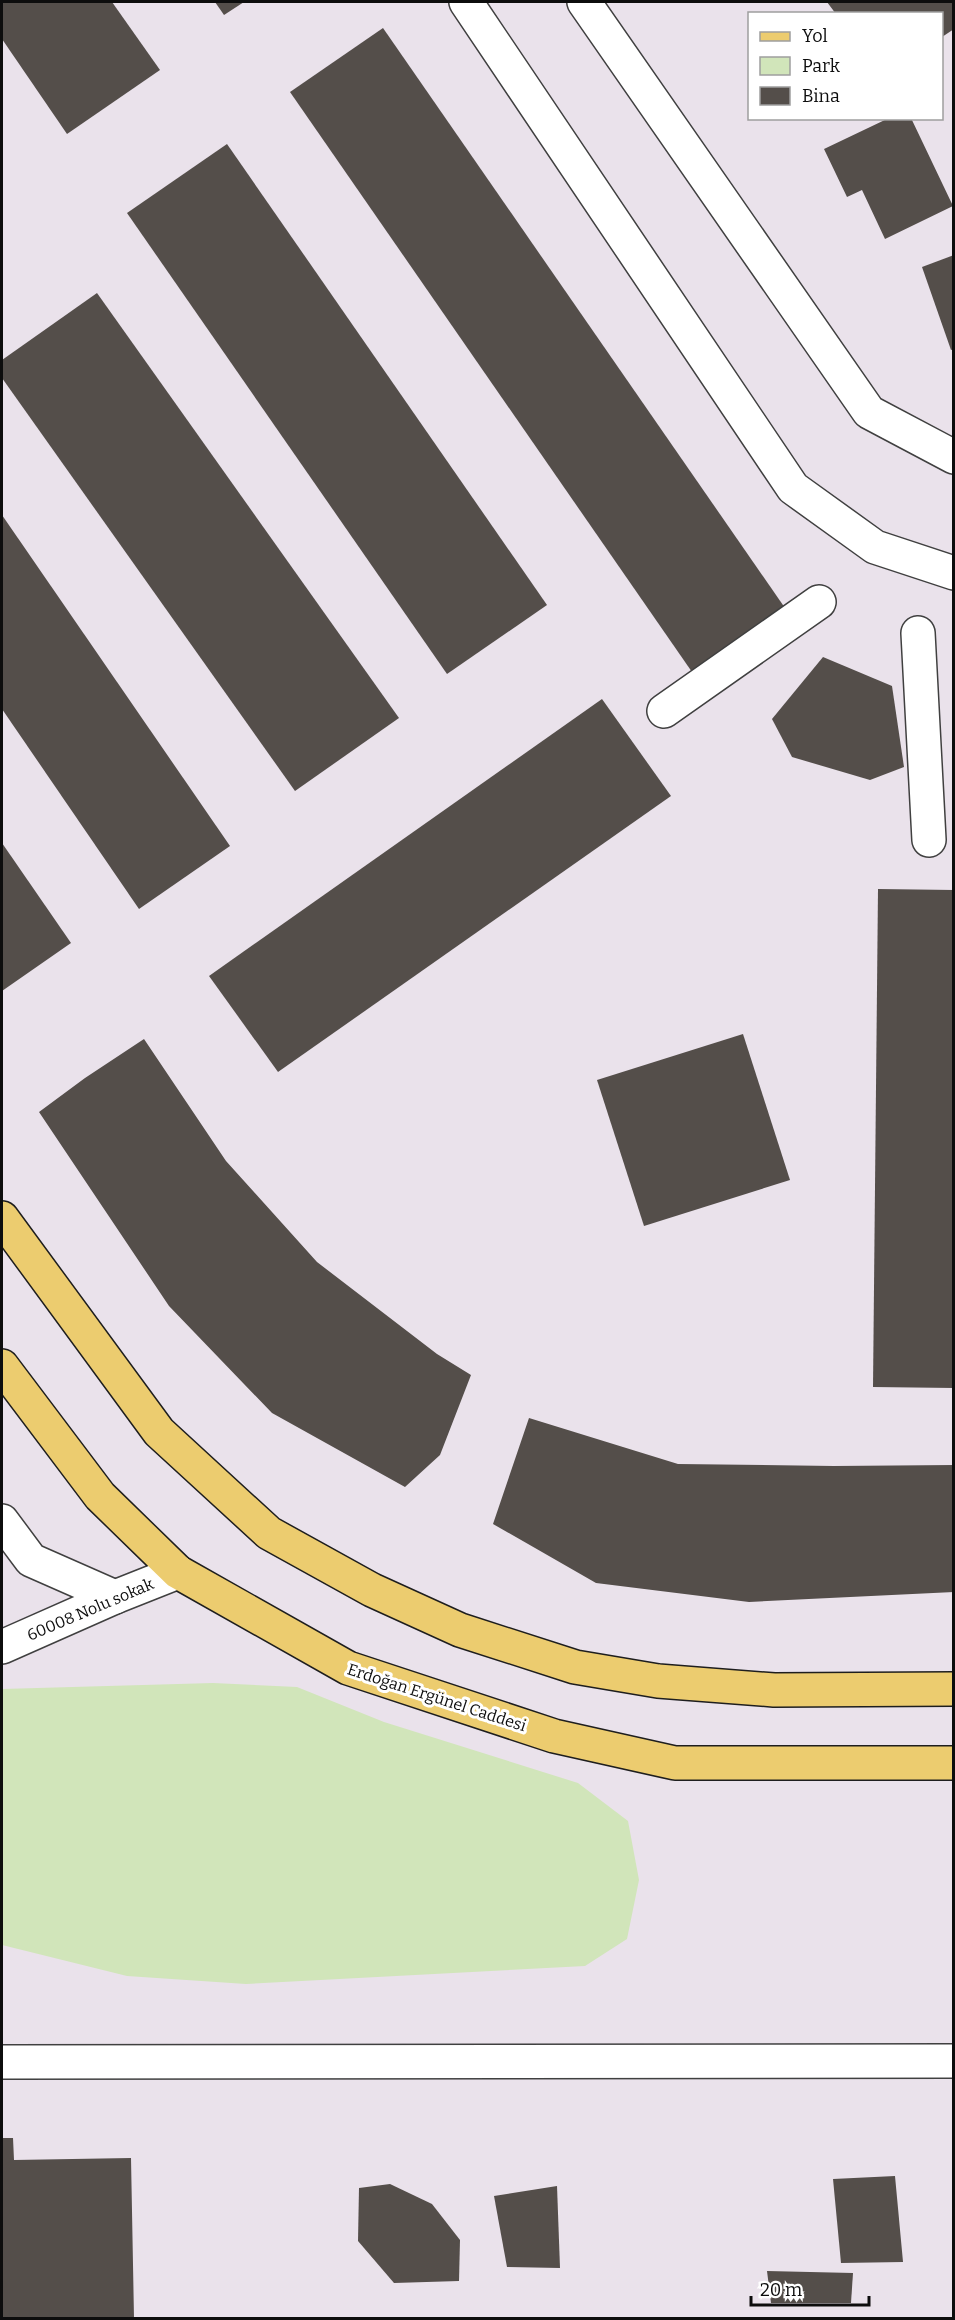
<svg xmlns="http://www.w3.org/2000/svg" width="955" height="2320" font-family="Bitter,serif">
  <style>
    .industrial { fill: #eae2eb; fill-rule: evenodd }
    .green { fill: #d1e5ba }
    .building { fill: #544e4a }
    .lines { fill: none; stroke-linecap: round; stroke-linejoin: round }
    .minor-casing { stroke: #404040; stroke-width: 36 }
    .major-casing { stroke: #1e1e1e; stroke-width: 36 }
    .minor { stroke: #fff; stroke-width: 33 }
    .major { stroke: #eccc6f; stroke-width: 33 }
    .labels { text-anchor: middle; stroke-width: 6; stroke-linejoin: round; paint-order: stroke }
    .street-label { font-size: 16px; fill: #0d0d0d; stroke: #fff }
  </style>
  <rect width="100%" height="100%" fill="#fdfaee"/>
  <!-- industrial -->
  <path class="industrial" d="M2,2H953V2318H2ZM750,14H942V118H750Z"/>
  <!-- green -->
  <path class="green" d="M213,1683L297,1687L384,1722L578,1783L628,1821L639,1880L627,1939L585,1966L246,1984L127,1976L2,1945V1689Z"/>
  <!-- building -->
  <g class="building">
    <path d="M2,2H112L160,70L67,134L2,39Z"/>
    <path d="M215,2H244L224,15Z"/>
    <path d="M827,2H954V29L942,37V14H836Z"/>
    <path d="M383,28L785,608L692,672L290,92Z"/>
    <path d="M889,118H911L953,206L885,239L862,190L847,197L824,149Z"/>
    <path d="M227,144L547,605L447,674L127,213Z"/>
    <path d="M954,255V349L951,350L922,267Z"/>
    <path d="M97,293L399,718L295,791L2,378V360Z"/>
    <path d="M2,515L230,846L139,909L2,709Z"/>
    <path d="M823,657L892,686L904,767L870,780L792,757L772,719Z"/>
    <path d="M602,699L671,796L278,1072L209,976Z"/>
    <path d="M2,843L71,943L2,991Z"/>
    <path d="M878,889L954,890V1388L873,1387Z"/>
    <path d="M743,1034L790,1180L644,1226L597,1080Z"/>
    <path d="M144,1039L226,1161L317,1262L437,1354L471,1375L440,1455L405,1487L272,1413L169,1306L39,1112L85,1078Z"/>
    <path d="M529,1418L678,1464L834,1466L954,1465V1592L749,1602L596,1583L493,1524Z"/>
    <path d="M2,2138H13L14,2160L131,2158L134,2318H2Z"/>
    <path d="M895,2176L903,2262L841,2263L833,2179Z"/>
    <path d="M390,2184L432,2204L460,2240L459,2281L394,2283L358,2241L359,2188Z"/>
    <path d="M557,2186L560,2268L507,2267L494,2196Z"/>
    <path d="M767,2271L853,2273L851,2303H771Z"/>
  </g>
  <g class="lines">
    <!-- minor casing -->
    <g class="minor-casing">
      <g id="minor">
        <path d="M466,2L793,488L875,547L954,573"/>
        <path d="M584,2L869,412L954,457"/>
        <path d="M918,633L929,840"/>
        <path d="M664,711L819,602"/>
        <path d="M2,1521L31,1560L115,1597"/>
        <path d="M2,1647L115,1597L178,1572"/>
        <path d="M2,2062L954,2061"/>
      </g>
    </g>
    <!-- major casing -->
    <g class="major-casing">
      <g id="major">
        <path d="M2,1218L159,1432L269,1533L372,1590L460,1630L575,1667L658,1681L774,1690L954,1689"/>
        <path d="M2,1366L100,1496L178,1572L348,1668L554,1736L675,1763H954"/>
      </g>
    </g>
    <!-- minor -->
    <use href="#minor" class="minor"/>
    <!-- major -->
    <use href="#major" class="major"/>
  </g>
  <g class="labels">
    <!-- street labels -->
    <g class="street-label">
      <text transform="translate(90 1609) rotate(-23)" y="6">60008 Nolu sokak</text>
      <text transform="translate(437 1697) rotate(18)" y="6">Erdoğan Ergünel Caddesi</text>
    </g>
  </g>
  <!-- border -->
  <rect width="955" height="2320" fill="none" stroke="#0d0d0d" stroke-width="6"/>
  <!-- legend -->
  <rect x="748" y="12" width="195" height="108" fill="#ffffff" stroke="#9e9e9e" stroke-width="1.5"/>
  <rect x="760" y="32" width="30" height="9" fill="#eccc6f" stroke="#9e9e9e" stroke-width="1.5"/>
  <text x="802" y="42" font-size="18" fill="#0d0d0d">Yol</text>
  <rect x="760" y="57" width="30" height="18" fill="#d1e5ba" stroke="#9e9e9e" stroke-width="1.5"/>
  <text x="802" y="72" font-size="18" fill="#0d0d0d">Park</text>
  <rect x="760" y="87" width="30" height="18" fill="#544e4a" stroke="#9e9e9e" stroke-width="1.5"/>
  <text x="802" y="102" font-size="18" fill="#0d0d0d">Bina</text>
  <!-- scale -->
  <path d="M751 2296v9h118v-9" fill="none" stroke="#0d0d0d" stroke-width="3"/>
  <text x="760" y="2296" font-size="18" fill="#0d0d0d" stroke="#ffffff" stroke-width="4.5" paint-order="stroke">20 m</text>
</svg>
